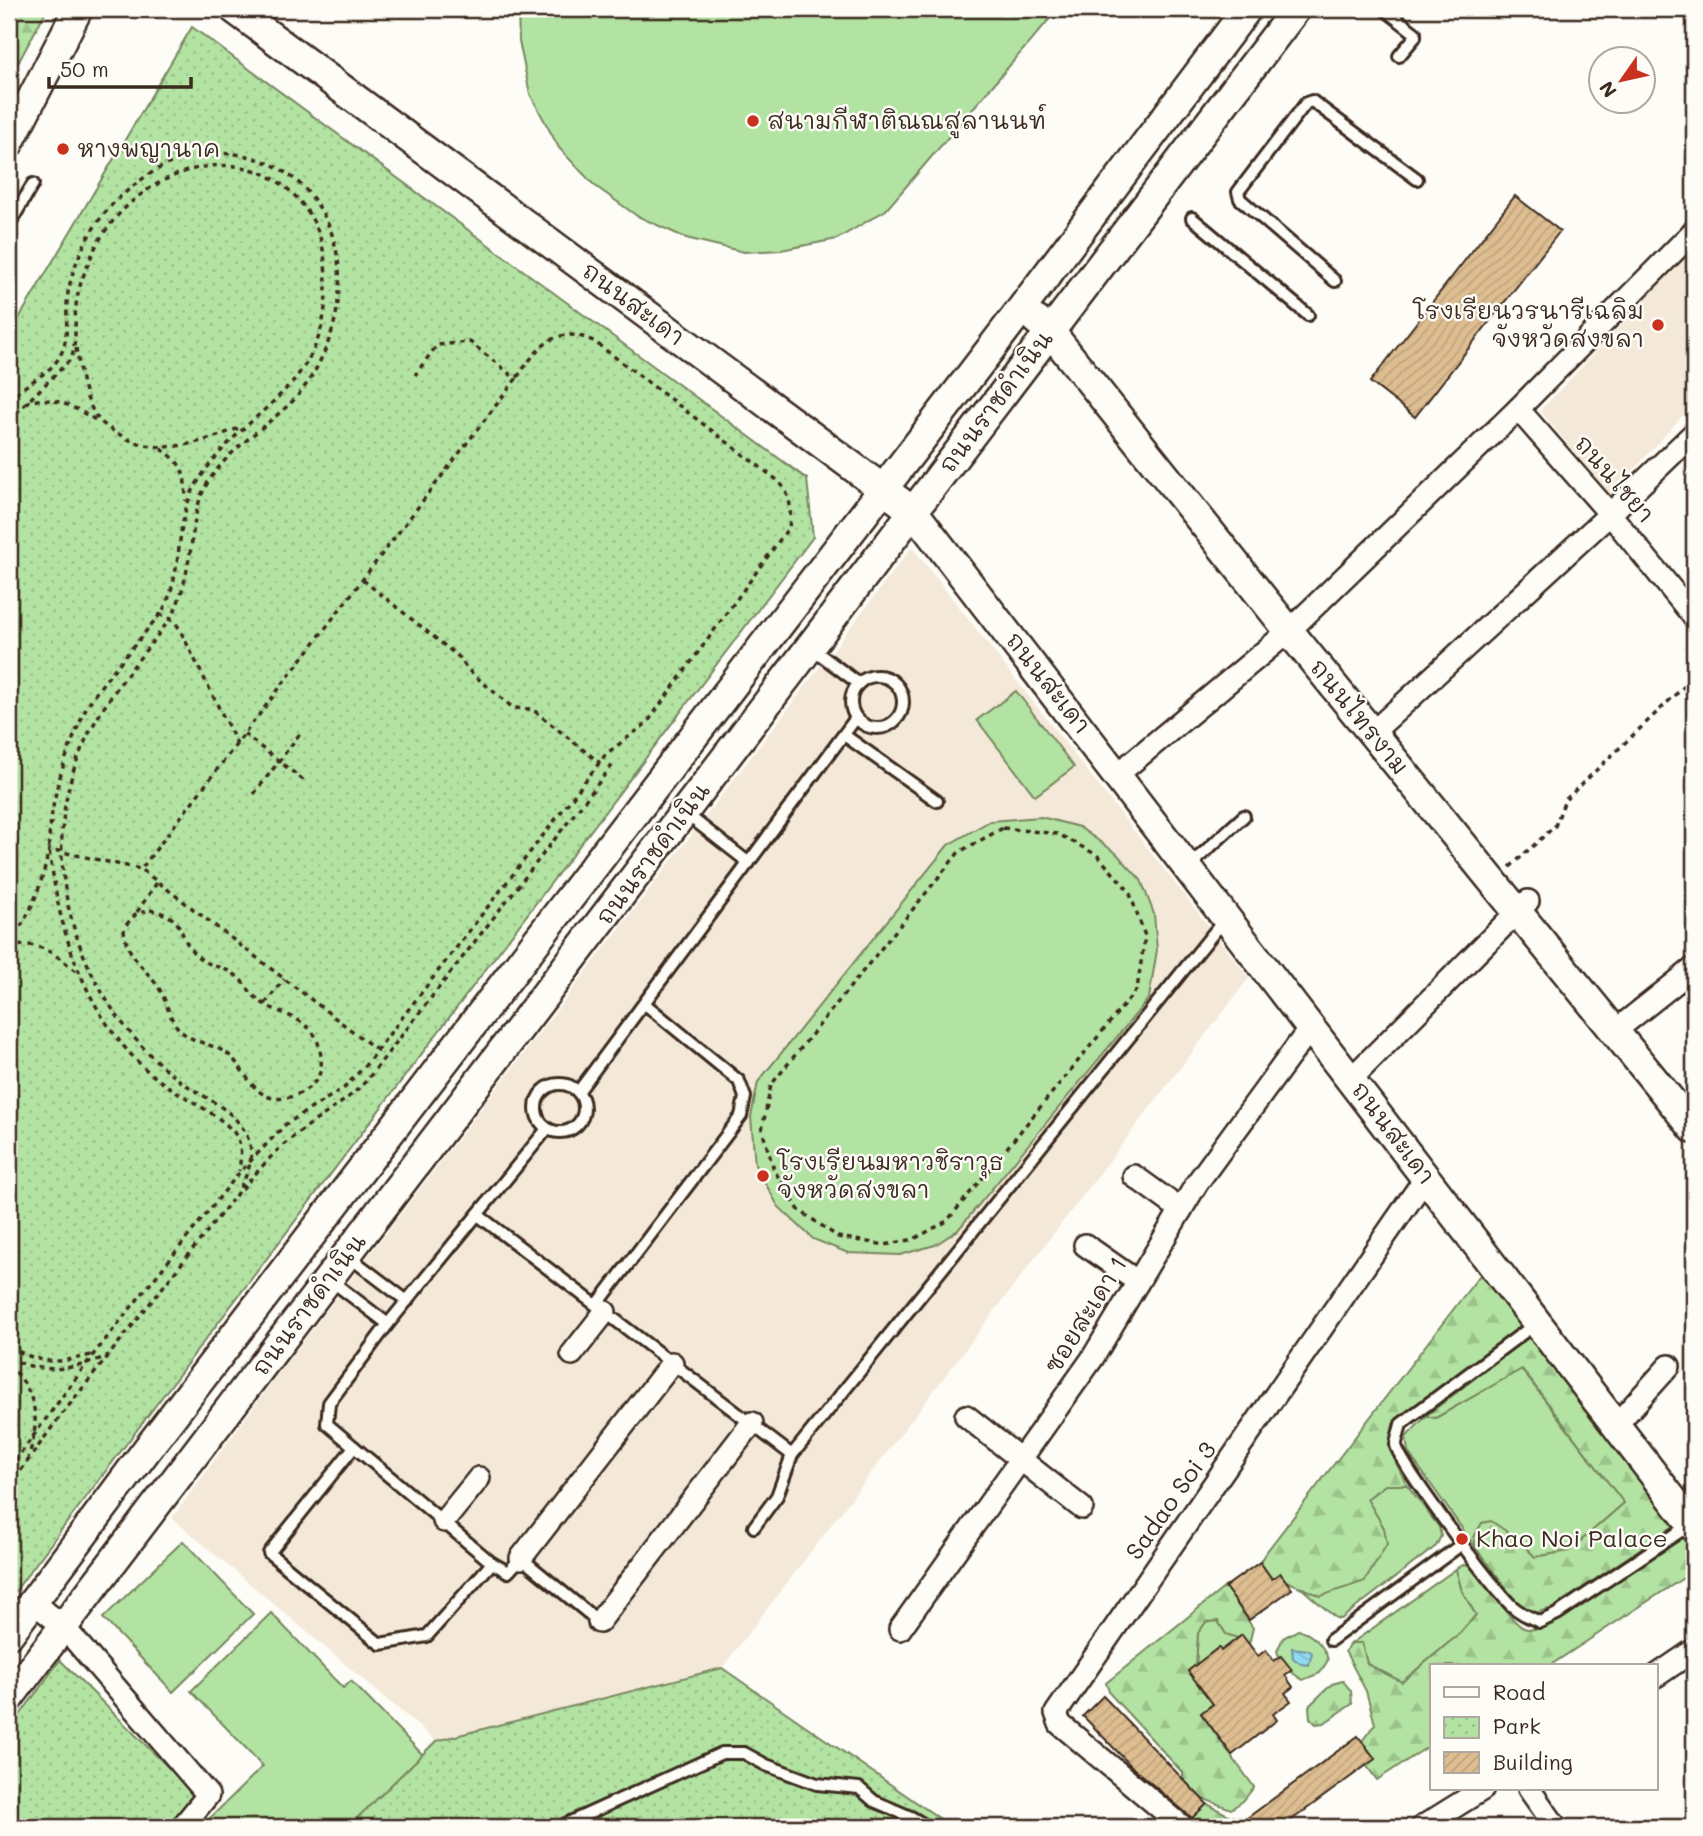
<svg xmlns="http://www.w3.org/2000/svg" width="1703" height="1836" font-family="Mali,'Playpen Sans Thai',sans-serif">
  <style>
    .built { fill: #f4e9d8 }
    .green { fill: #b3e3a2; stroke: #778660; stroke-width: 2 }
    .forest { fill: url(#forest-firs); stroke: #778660; stroke-width: 2 }
    .park { fill: url(#park-dots); stroke: #778660; stroke-width: 2 }
    .water { fill: url(#water-waves); stroke: #6f949d; stroke-width: 2 }
    .building { fill: url(#building-hatch); stroke: #3b2a1e; stroke-width: 2 }
    .lines { fill: none; stroke-linecap: round; stroke-linejoin: round }
    .lane-casing { stroke: #3b2a1e; stroke-width: 16 }
    .street-casing { stroke: #3b2a1e; stroke-width: 26 }
    .secondary-casing { stroke: #3b2a1e; stroke-width: 33 }
    .path { stroke: #3b2a1e; stroke-width: 3.5; stroke-dasharray: 5 5; stroke-linecap: butt }
    .lane { stroke: #fdfcf7; stroke-width: 10 }
    .street { stroke: #fdfcf7; stroke-width: 21 }
    .secondary { stroke: #fdfcf7; stroke-width: 28 }
    .poi-dot { fill: #c8321e; stroke: #fdfcf7; stroke-width: 2.5 }
    .labels { text-anchor: middle; stroke-width: 5; stroke-linejoin: round; paint-order: stroke }
    .poi-label { font-size: 24px; fill: #3b2a1e; stroke: #fdfcf7; text-anchor: start }
    .street-label { font-size: 24px; fill: #3b2a1e; stroke: #fdfcf7 }
  </style>
  <defs>
    <pattern id="forest-firs" width="22" height="20" patternUnits="userSpaceOnUse" patternTransform="scale(1.75)"><rect width="22" height="20" fill="#b3e3a2"/><path d="M5 1l3.5 6h-7zM16 11l3.5 6h-7z" fill="#9bc38b"/></pattern>
    <pattern id="park-dots" width="8" height="8" patternUnits="userSpaceOnUse" patternTransform="scale(1.75)"><rect width="8" height="8" fill="#b3e3a2"/><path d="M2 2h.1M6 6h.1" fill="none" stroke="#9bc38b" stroke-width="1.8" stroke-linecap="round"/></pattern>
    <pattern id="water-waves" width="16" height="10" patternUnits="userSpaceOnUse" patternTransform="scale(1.75)"><rect width="16" height="10" fill="#91dbf2"/><path d="M0 5q4-4 8 0t8 0" fill="none" stroke="#7ebccf"/></pattern>
    <pattern id="building-hatch" width="6" height="6" patternUnits="userSpaceOnUse" patternTransform="scale(1.75)"><rect width="6" height="6" fill="#debe91"/><path d="M-1 1l2-2M0 6l6-6M5 7l2-2" fill="none" stroke="#bfa37d"/></pattern>
  </defs>
  <rect width="100%" height="100%" fill="#fdfcf7"/>
  <filter id="ink" filterUnits="userSpaceOnUse"><feTurbulence type="fractalNoise" baseFrequency=".0143" numOctaves="2"/><feDisplacementMap in="SourceGraphic" scale="14" xChannelSelector="R" yChannelSelector="G"/><feConvolveMatrix kernelMatrix="1 2 1 2 8 2 1 2 1" color-interpolation-filters="sRGB"/></filter>
  <g filter="url(#ink)">
    <!-- built -->
    <g class="built">
      <path d="M1694,248V403L1611,495L1540,411Z"/>
      <path d="M912,547L1249,978L722,1668L436,1741L172,1518L277,1375Z"/>
    </g>
    <!-- green -->
    <g class="green">
      <path d="M518,9H1058L886,210L837,239L781,250L744,252L686,238L637,216L594,185L559,148L530,94L519,41Z"/>
      <path d="M1016,691L1074,767L1035,796L977,720Z"/>
      <path d="M1041,817L1079,827L1116,853L1141,880L1154,914L1157,950L1149,998L958,1230L935,1245L900,1255L848,1253L813,1239L778,1206L755,1165L751,1117L758,1082L948,845L990,821Z"/>
      <path d="M1521,1369L1624,1503L1569,1551L1535,1557L1515,1537L1482,1523L1475,1537L1476,1548L1408,1452L1406,1437L1426,1416L1436,1418Z"/>
      <path d="M1385,1485H1407L1439,1527L1441,1536L1436,1546L1341,1619L1336,1618L1300,1587L1321,1596L1384,1528L1367,1499Z"/>
      <path d="M183,1541L253,1614L173,1692L103,1618Z"/>
      <path d="M1456,1569L1462,1591L1476,1615L1459,1634L1402,1682L1367,1664L1362,1643H1352Z"/>
      <path d="M271,1613L343,1688L351,1681L423,1755L348,1827H201L263,1766L191,1691Z"/>
      <path d="M1218,1621L1226,1634L1238,1638L1221,1651L1218,1648L1196,1665L1198,1633L1206,1622Z"/>
      <path d="M1298,1630C1311,1633 1325,1646 1328,1660L1320,1673L1303,1680C1291,1673 1281,1664 1277,1651L1283,1638Z"/>
    </g>
    <!-- forest -->
    <g class="forest">
      <path d="M9,9H47L9,80Z"/>
      <path d="M1486,1267L1529,1320L1393,1424L1389,1448L1407,1485H1385L1367,1499L1384,1528L1387,1544L1365,1581L1321,1596L1286,1581L1280,1573L1272,1579L1260,1562L1264,1555Z"/>
      <path d="M1537,1330L1675,1525L1553,1608L1534,1613L1517,1603L1476,1548L1474,1537L1482,1523L1491,1521L1515,1537L1535,1557L1569,1551L1624,1503L1522,1369L1435,1418L1426,1416Z"/>
      <path d="M1694,1531V1571L1549,1666H1432V1744L1377,1780L1366,1765L1375,1758L1362,1741L1375,1724L1366,1691L1345,1651L1352,1643H1362L1367,1664L1402,1682L1459,1634L1476,1615L1462,1591L1456,1569L1463,1565H1469C1484,1579 1510,1622 1524,1628C1531,1631 1539,1628 1546,1627L1681,1536Z"/>
      <path d="M1225,1587L1253,1628L1249,1644L1245,1646L1238,1638L1226,1634L1218,1621L1206,1622L1198,1633L1196,1665L1188,1671L1213,1704L1201,1714L1254,1787L1243,1801L1231,1809L1201,1798L1183,1779V1773L1110,1694L1106,1683Z"/>
      <path d="M1343,1681L1351,1691L1352,1704L1324,1723L1316,1724L1310,1718L1309,1706L1332,1684Z"/>
      <path d="M1207,1804L1230,1816L1246,1819L1239,1824L1241,1827H1188L1186,1823Z"/>
    </g>
    <!-- park -->
    <g class="park">
      <path d="M192,27L807,479L813,537L9,1599V335Z"/>
      <path d="M60,1660L200,1799L192,1827H9V1730Z"/>
      <path d="M722,1668L952,1827H348L436,1741Z"/>
    </g>
    <!-- water -->
    <path class="water" d="M1292,1648L1308,1650L1312,1653L1309,1665L1301,1664L1293,1658Z"/>
    <!-- building -->
    <g class="building">
      <path d="M1515,196L1560,231L1415,417L1370,382Z"/>
      <path d="M1260,1562L1272,1579L1280,1573L1292,1589L1249,1620L1225,1587Z"/>
      <path d="M1242,1635L1258,1656L1266,1650L1274,1661L1281,1656L1292,1670L1285,1675L1293,1687L1285,1693L1291,1701L1273,1714L1277,1720L1232,1755L1201,1713L1213,1704L1188,1671L1219,1647L1221,1651Z"/>
      <path d="M1103,1696L1207,1804L1192,1818L1134,1769L1083,1716Z"/>
      <path d="M1358,1736L1375,1759L1282,1827H1235Z"/>
    </g>
    <g class="lines">
      <!-- lane casing -->
      <g class="lane-casing">
        <g id="lane">
          <path d="M1384,9L1415,33V37L1399,56"/>
          <path d="M1192,218L1308,315"/>
          <path d="M9,225L33,184"/>
          <path d="M1335,281L1240,199L1238,192L1306,103L1312,101L1417,179"/>
          <path d="M810,647L858,683"/>
          <circle cx="877" cy="702" r="26"/>
          <path d="M844,735L937,801"/>
          <path d="M685,813L749,863"/>
          <path d="M1188,867L1244,816"/>
          <circle cx="560" cy="1108" r="24"/>
          <path d="M578,1092L856,718"/>
          <path d="M547,1129L388,1324L329,1403L327,1424L492,1563L508,1572L521,1558L599,1622"/>
          <path d="M478,1215L792,1455"/>
          <path d="M348,1256L407,1301"/>
          <path d="M329,1279L388,1324"/>
          <path d="M597,1305L741,1116L745,1097L739,1081L645,1004"/>
          <path d="M1535,1324L1401,1424C1400,1430 1396,1439 1396,1445C1399,1463 1495,1591 1512,1606C1520,1613 1530,1618 1540,1622L1557,1614L1691,1524"/>
          <path d="M354,1447L269,1553L380,1644L427,1636L492,1563"/>
          <path d="M754,1527L777,1496L792,1455L1224,920"/>
          <path d="M1331,1640L1462,1544"/>
          <path d="M559,1827L722,1753H744L766,1765L817,1784L859,1788L874,1801L911,1817L928,1827"/>
        </g>
      </g>
      <!-- street casing -->
      <g class="street-casing">
        <g id="street">
          <path d="M1518,409L1610,514L1694,617"/>
          <path d="M1372,733L1610,514L1694,433"/>
          <path d="M1118,774L1289,631L1518,409L1694,231"/>
          <path d="M1615,1031L1694,968"/>
          <path d="M1351,1079L1528,901"/>
          <path d="M1134,1176L1181,1210"/>
          <path d="M1085,1245L1138,1282"/>
          <path d="M572,1354L605,1312"/>
          <path d="M966,1416L1082,1508"/>
          <path d="M1616,1425L1669,1366"/>
          <path d="M444,1521L479,1478"/>
          <path d="M521,1558L672,1363"/>
          <path d="M33,1602L63,1626L208,1795L182,1827"/>
          <path d="M599,1622L752,1423"/>
          <path d="M900,1629L1092,1359L1197,1183L1311,1027"/>
          <path d="M1656,1676L1694,1650"/>
          <path d="M1529,1789L1556,1827"/>
          <path d="M1183,1827L1060,1724L1056,1713L1426,1177"/>
          <path d="M1422,1827L1483,1789"/>
          <path d="M1693,1827L1694,1826"/>
        </g>
      </g>
      <!-- secondary casing -->
      <g class="secondary-casing">
        <g id="secondary">
          <path d="M234,9L914,512L1694,1527"/>
          <path d="M9,143L78,9"/>
          <path d="M1036,320L1049,330L1289,631L1694,1129"/>
          <path d="M9,1634L148,1448L1022,308L1247,9"/>
          <path d="M9,1698L1296,9"/>
        </g>
      </g>
      <!-- path -->
      <g class="path">
        <path d="M76,348C80,370 83,396 96,416C102,425 112,430 122,436C162,458 202,442 242,427"/>
        <path d="M9,401C23,383 49,376 60,356C70,338 65,313 68,293C74,258 94,220 120,197C136,183 154,169 173,162C272,127 351,203 338,302C334,339 313,385 284,409C257,433 228,451 208,482C193,506 194,537 188,564C185,582 180,599 173,615C136,665 94,708 74,769C37,882 87,1010 179,1080C202,1097 235,1109 247,1136C258,1160 244,1180 233,1200"/>
        <path d="M25,403C53,393 75,408 99,422"/>
        <path d="M9,420L71,359C78,339 73,320 77,299C79,284 88,264 94,250C135,167 258,125 312,219C325,242 326,266 326,292C324,394 240,409 196,485C174,522 184,569 164,608C161,614 155,620 150,626C131,651 107,675 90,702C84,710 81,721 77,729C62,765 52,799 49,838C48,850 51,863 53,875C63,947 94,1025 150,1073C175,1094 208,1107 231,1129C243,1141 241,1155 239,1171"/>
        <path d="M161,449C185,464 185,475 186,501"/>
        <path d="M363,580L460,658L467,669L513,708L532,709L600,763"/>
        <path d="M159,614L175,622L179,628L237,744"/>
        <path d="M244,734L307,783"/>
        <path d="M254,794L302,731"/>
        <path d="M1003,828L1058,834L1097,855L1129,891L1145,936L1137,989L947,1221L914,1239L885,1245L838,1237L799,1210L774,1170L762,1130L771,1085L959,852Z"/>
        <path d="M1510,867L1555,826L1565,800L1694,677"/>
        <path d="M150,910C189,918 175,934 196,955C206,965 222,967 234,974C244,981 250,994 260,1001C277,1014 300,1015 314,1034C320,1043 324,1064 319,1075C312,1091 286,1103 269,1097C250,1090 243,1067 229,1055C215,1044 196,1044 182,1032C169,1021 168,1004 160,990C146,967 124,956 124,927L136,914Z"/>
        <path d="M137,912L158,881"/>
        <path d="M9,943C32,914 42,884 49,849L140,869"/>
        <path d="M9,949C35,936 59,957 78,973"/>
        <path d="M265,1004L284,979"/>
        <path d="M377,1050L141,869L516,379L470,342L437,345L415,375"/>
        <path d="M242,1189C259,1170 276,1149 297,1134C320,1116 347,1102 367,1080L614,763"/>
        <path d="M9,1347C43,1364 54,1364 91,1355"/>
        <path d="M9,1358C44,1375 74,1370 109,1355"/>
        <path d="M9,1364C37,1394 41,1420 28,1458"/>
        <path d="M9,1469L93,1355L239,1173L286,1124L344,1088L364,1067L606,754L647,723L789,527C792,509 791,493 777,480L595,342C555,322 538,348 516,379"/>
        <path d="M9,1487L55,1423L232,1200"/>
      </g>
      <!-- lane -->
      <use href="#lane" class="lane"/>
      <!-- street -->
      <use href="#street" class="street"/>
      <!-- secondary -->
      <use href="#secondary" class="secondary"/>
    </g>
  </g>
  <!-- markers -->
  <g class="poi-dot">
    <circle cx="753" cy="121" r="7"/>
    <circle cx="63" cy="149" r="7"/>
    <circle cx="1658" cy="325" r="7"/>
    <circle cx="763" cy="1176" r="7"/>
    <circle cx="1462" cy="1539" r="7"/>
  </g>
  <g class="labels">
    <!-- poi labels -->
    <g class="poi-label">
      <text x="767" y="129">สนามกีฬาติณณสูลานนท์</text>
      <text x="77" y="157">หางพญานาค</text>
      <text x="1644" y="319" text-anchor="end">โรงเรียนวรนารีเฉลิม<tspan x="1644" dy="28">จังหวัดสงขลา</tspan></text>
      <text x="777" y="1170">โรงเรียนมหาวชิราวุธ<tspan x="777" dy="28">จังหวัดสงขลา</tspan></text>
      <text x="1476" y="1547">Khao Noi Palace</text>
    </g>
    <!-- street labels -->
    <g class="street-label">
      <text transform="translate(633 304) rotate(37)" y="8">ถนนสะเดา</text>
      <text transform="translate(996 402) rotate(-53)" y="8">ถนนราชดำเนิน</text>
      <text transform="translate(1614 479) rotate(49)" y="8">ถนนไชยา</text>
      <text transform="translate(1048 683) rotate(52)" y="8">ถนนสะเดา</text>
      <text transform="translate(1359 717) rotate(51)" y="8">ถนนไทรงาม</text>
      <text transform="translate(653 854) rotate(-53)" y="8">ถนนราชดำเนิน</text>
      <text transform="translate(1393 1133) rotate(53)" y="8">ถนนสะเดา</text>
      <text transform="translate(309 1305) rotate(-53)" y="8">ถนนราชดำเนิน</text>
      <text transform="translate(1086 1315) rotate(-58)" y="8">ซอยสะเดา 1</text>
      <text transform="translate(1171 1501) rotate(-55)" y="8">Sadao Soi 3</text>
    </g>
  </g>
  <!-- margin -->
  <rect width="1703" height="1836" fill="none" stroke="#fdfcf7" stroke-width="35"/>
  <rect x="18" y="18" width="1668" height="1801" fill="none" stroke="#3b2a1e" stroke-width="2.5" filter="url(#ink)"/>
  <!-- legend -->
  <rect x="1430" y="1664" width="228" height="126" fill="#fdfcf7" stroke="#afa8a0" stroke-width="2"/>
  <rect x="1444" y="1687" width="35" height="10" fill="#fdfcf7" stroke="#afa8a0" stroke-width="2"/>
  <text x="1493" y="1700" font-size="21" fill="#3b2a1e">Road</text>
  <rect x="1444" y="1717" width="35" height="21" fill="url(#park-dots)" stroke="#afa8a0" stroke-width="2"/>
  <text x="1493" y="1734" font-size="21" fill="#3b2a1e">Park</text>
  <rect x="1444" y="1752" width="35" height="21" fill="url(#building-hatch)" stroke="#afa8a0" stroke-width="2"/>
  <text x="1493" y="1770" font-size="21" fill="#3b2a1e">Building</text>
  <!-- north arrow -->
  <g transform="translate(1622 80) rotate(236)"><circle r="33" fill="#fdfcf7" stroke="#afa8a0" stroke-width="2"/>
  <path d="M0-5L12 26L0 18L-12 26Z" fill="#c8321e"/>
  <text y="-10" font-size="19" font-weight="bold" text-anchor="middle" fill="#3b2a1e">N</text>
  </g>
  <!-- scale -->
  <path d="M49 77v10h142v-10" fill="none" stroke="#3b2a1e" stroke-width="3.5"/>
  <text x="60" y="77" font-size="21" fill="#3b2a1e" stroke="#fdfcf7" stroke-width="5" paint-order="stroke">50 m</text>
</svg>
